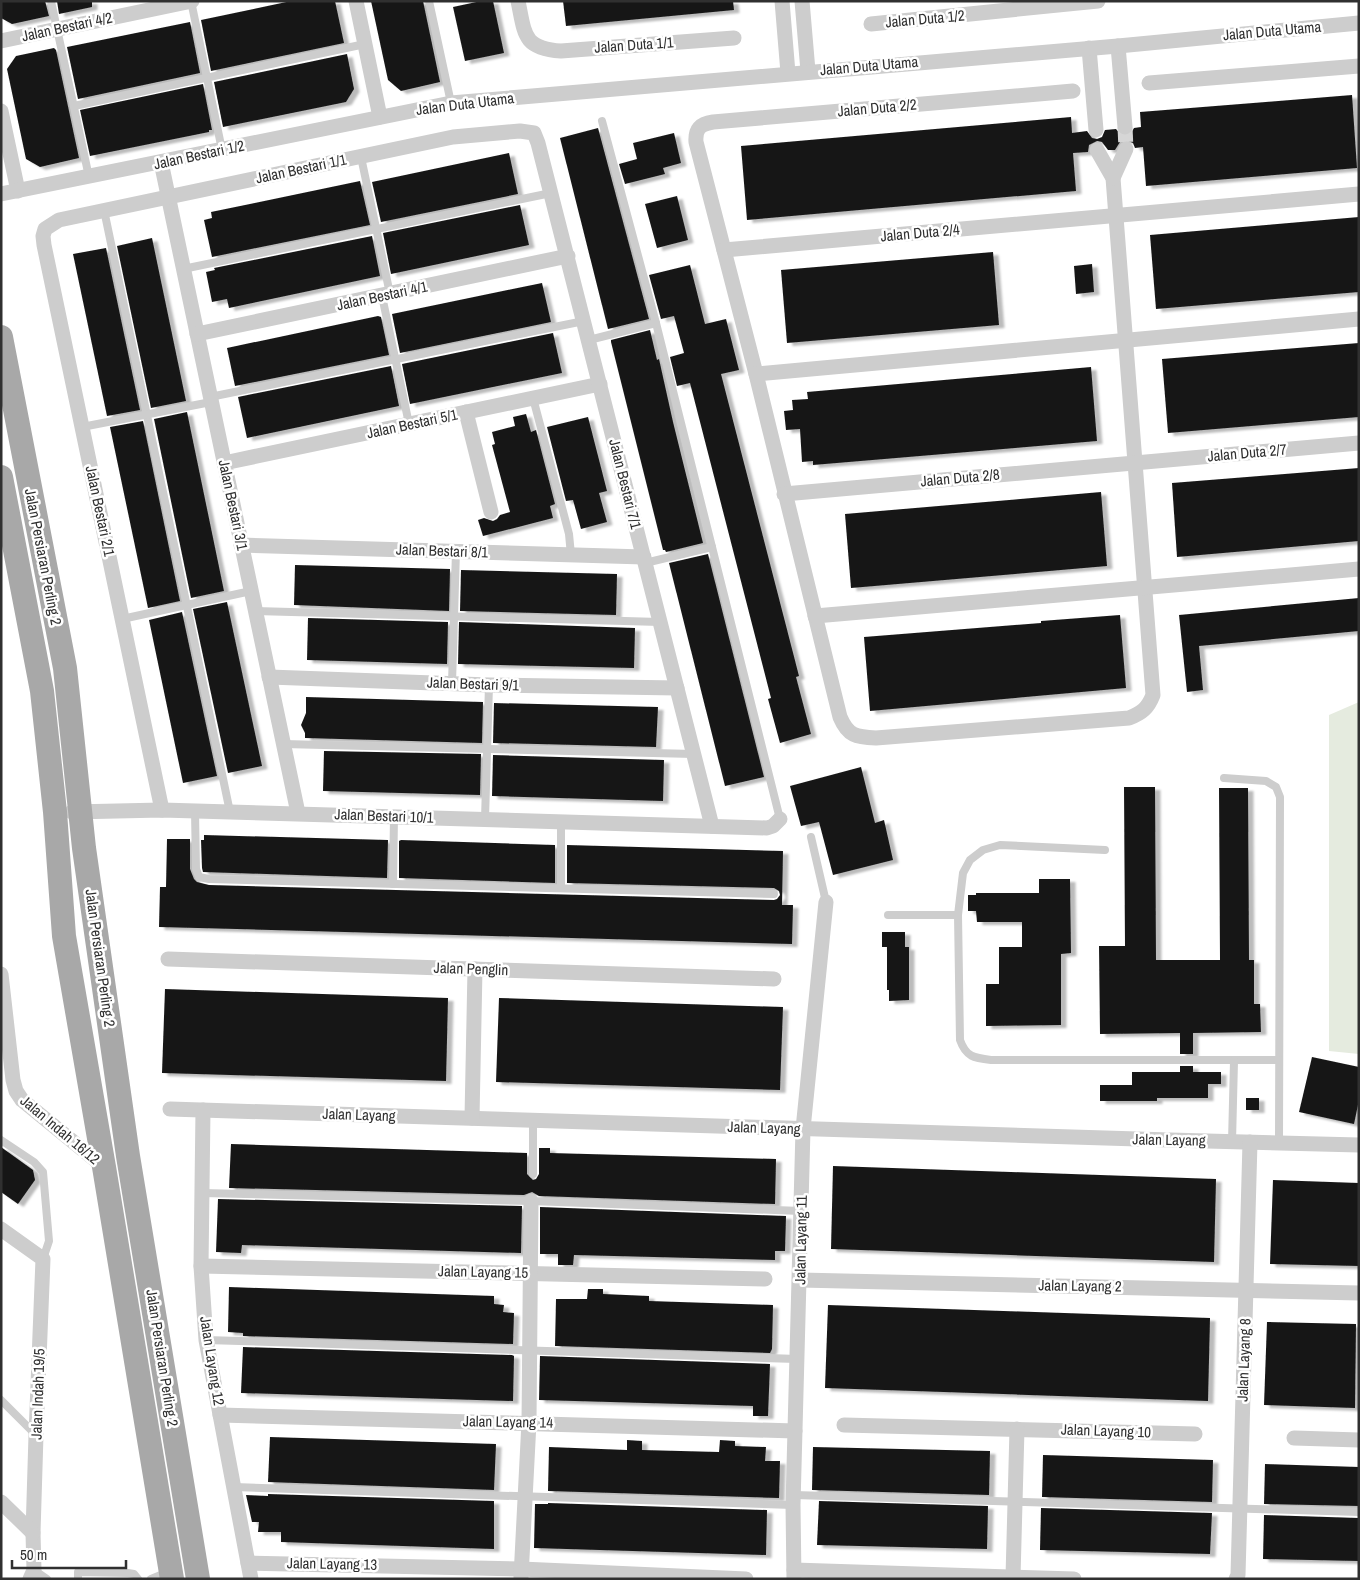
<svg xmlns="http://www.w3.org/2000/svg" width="1360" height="1580" font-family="'Archivo Narrow',sans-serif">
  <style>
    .green { fill: #e5ebdf }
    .building { fill: #171717; filter: url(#shadow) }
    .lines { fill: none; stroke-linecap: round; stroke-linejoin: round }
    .minor-tunnel { stroke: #d6d6d6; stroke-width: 15; stroke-dasharray: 15 8; stroke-linecap: butt }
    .service { stroke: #cdcdcd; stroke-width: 8 }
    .minor { stroke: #cdcdcd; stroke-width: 15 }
    .primary { stroke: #a8a8a8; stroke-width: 24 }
    .labels { text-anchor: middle; stroke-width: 5; stroke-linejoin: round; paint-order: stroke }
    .street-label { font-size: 15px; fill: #303030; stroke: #fff }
  </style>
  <defs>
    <filter id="shadow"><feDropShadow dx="5.5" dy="3" stdDeviation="1" flood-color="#0004"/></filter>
  </defs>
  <rect width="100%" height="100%" fill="#fff"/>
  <!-- green -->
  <path class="green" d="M1359,702V1054L1329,1051V715Z"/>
  <!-- building -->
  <g class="building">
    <path d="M1,1H45L49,16L12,24L1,18Z"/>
    <path d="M57,1H92V7L59,14Z"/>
    <path d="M291,1H335L344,43L211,71L201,20Z"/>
    <path d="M371,1H423L440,82L401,91L388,80Z"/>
    <path d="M481,1H493L504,53L465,61L453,7Z"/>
    <path d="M563,1H733L734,10L566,26Z"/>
    <path d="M190,22L200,73L78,99L67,47Z"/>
    <path d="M54,48L56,50L79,158L40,167L26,159L7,69L16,56Z"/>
    <path d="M347,54L354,89L346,102L223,127L214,82Z"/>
    <path d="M203,84L212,130H209V132L90,156L80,110Z"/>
    <path d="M1352,95L1357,168L1146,186L1143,147L1135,148L1133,143L1126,140L1120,142L1115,150H1108L1102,142L1097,141L1089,145L1088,152L1073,153L1076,191L747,220L741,146L1071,117L1072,133L1087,131L1092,138L1097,139L1102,137L1105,130L1116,129L1122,136L1130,135L1134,128L1141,127L1140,112Z"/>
    <path d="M598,128L649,319L608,329L560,138Z"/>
    <path d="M674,133L681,163L663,168L665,174L625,184L619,164L637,159L633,143Z"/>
    <path d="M509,153L518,194L381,222L372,182Z"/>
    <path d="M360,181L370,225L212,257L204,220L212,218L211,212Z"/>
    <path d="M677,196L688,240L657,248L645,204Z"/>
    <path d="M520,205L529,245L391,274L383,233Z"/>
    <path d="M1359,217V292L1156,309L1150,235Z"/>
    <path d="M372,236L380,276L229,308L227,299L212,302L206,272L215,270L214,268Z"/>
    <path d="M152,238L186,401L151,408L117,246Z"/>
    <path d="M106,248L140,410L107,416L73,254Z"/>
    <path d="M993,252L999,325L787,343L781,270Z"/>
    <path d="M1092,264L1094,292L1076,294L1074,266Z"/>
    <path d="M690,265L705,324L726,319L739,370L721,374L799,676L796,677L811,734L780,743L768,699L771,698L690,383L677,386L670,357L684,353L674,316L661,319L649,275Z"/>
    <path d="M542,283L551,322L400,353L392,314Z"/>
    <path d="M378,316L381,317L389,355L235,386L227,348Z"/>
    <path d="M650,330L657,360L659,359L673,422L703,543L666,552L665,550H663L611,342V340Z"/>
    <path d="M553,333L562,373L410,404L402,364Z"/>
    <path d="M1359,343V417L1168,433L1162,359Z"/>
    <path d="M391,366L399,406L247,438L238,397Z"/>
    <path d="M1091,367L1097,441L813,465V461L802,462L800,429L786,430L784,411L793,410L792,400L808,399L807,392Z"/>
    <path d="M187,412L224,591L191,598L154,419Z"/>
    <path d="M526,414L531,432L536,430L555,504L550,506L553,518L483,536L478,520L484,518L493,521L497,519L500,515L510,512L492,445L495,444L492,432L515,426L513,417Z"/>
    <path d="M588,417L607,491L599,493L607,522L581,529L573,500L566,501L547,427Z"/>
    <path d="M143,421L180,601L148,608L110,427Z"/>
    <path d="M1359,468V541L1177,557L1172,483Z"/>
    <path d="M1101,492L1107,566L851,588L845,514Z"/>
    <path d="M708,554L764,777L725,786L669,563Z"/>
    <path d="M295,565L450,569L449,611L294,605Z"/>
    <path d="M461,570L617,574L616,615L460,611Z"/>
    <path d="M1359,598V631L1199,646L1203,690L1187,692L1179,615Z"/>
    <path d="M227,602L262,766L228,773L193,609Z"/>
    <path d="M182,612L217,776L183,783L149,620Z"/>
    <path d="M1120,615L1126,688L870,711L864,637L1041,623V621Z"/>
    <path d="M308,618L448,622L447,664L307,660Z"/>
    <path d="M459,622L635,628L634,668L458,664Z"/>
    <path d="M306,697L483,702L482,743L305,738V733L301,725L306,713Z"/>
    <path d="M494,703L658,707L656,747L493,743Z"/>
    <path d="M324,751L481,754L480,795L323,791Z"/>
    <path d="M493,755L664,760L663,801L492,796Z"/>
    <path d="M861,767L875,823L884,820L893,860L833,875L819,822L801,826L790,786Z"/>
    <path d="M1124,787H1155L1156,960H1220L1219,788H1248L1249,960H1254V1004H1260L1261,1032L1193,1033V1054H1180V1033L1100,1034L1099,946H1125Z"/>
    <path d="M204,835L388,840L387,878L203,872L202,868L201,840H204Z"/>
    <path d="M167,839H190V869L194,879L197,882L209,885L774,900L777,899L780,895L779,891L774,888L567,883V845L783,851L782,905H793L792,944L159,927L160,887H166Z"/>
    <path d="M401,840L555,845V883L399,878V841Z"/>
    <path d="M1039,879H1070L1071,953L1061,954V1025L986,1026V984H999V947H1022V922H977L976,911H968V895H976V893H1039Z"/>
    <path d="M882,932H905V947H909V1000L889,1001V990H887V947H882Z"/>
    <path d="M165,989L448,998L446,1081L162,1073Z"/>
    <path d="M499,998L783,1007L780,1090L496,1082Z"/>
    <path d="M1312,1057L1359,1067V1100L1354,1124L1299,1112Z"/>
    <path d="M1180,1066H1193V1072H1221V1084H1208V1098H1157V1101H1100V1085H1132V1072H1180Z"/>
    <rect x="1246" y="1098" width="13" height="12"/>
    <path d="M231,1144L527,1153V1174L533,1180L536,1179L539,1174V1148H550V1153L776,1159L775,1204L539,1196L532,1192L524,1195L229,1188Z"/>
    <path d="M1,1147L33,1170L35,1180L18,1204L1,1192Z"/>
    <path d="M833,1166L1216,1179L1214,1262L831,1249Z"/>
    <path d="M1273,1180L1359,1183V1266L1270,1264Z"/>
    <path d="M218,1199L522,1206L521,1253L242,1245L241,1253L216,1252Z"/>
    <path d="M540,1207L786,1216L785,1251H775V1260L574,1255L573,1265H558V1254H540Z"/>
    <path d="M229,1287L494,1296V1304L504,1305L503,1312L514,1313L513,1344L243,1336V1333L228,1332Z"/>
    <path d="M588,1289H603V1294L649,1296V1301L773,1305L772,1349L770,1353L555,1346L556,1299H587Z"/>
    <path d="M828,1305L1210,1318L1208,1401L825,1388Z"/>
    <path d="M1267,1322L1356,1324L1355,1408L1264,1405Z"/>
    <path d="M243,1347L512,1355L514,1356L513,1401L241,1393Z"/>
    <path d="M540,1356L770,1364L768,1416H753V1406L539,1400Z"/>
    <path d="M270,1437L496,1444L494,1490L268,1482Z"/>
    <path d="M627,1440L642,1441V1450L719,1452L720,1440L735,1441V1446L766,1447L765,1461H780L779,1498L548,1491L549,1447L627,1450Z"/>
    <path d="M813,1447L990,1451L989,1495L812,1490Z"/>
    <path d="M1043,1455L1213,1460L1212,1502L1042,1497Z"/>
    <path d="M1265,1464L1359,1467V1506L1264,1504Z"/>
    <path d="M268,1494L494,1501V1549L281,1542V1532H258L259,1522H252L246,1495L268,1496Z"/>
    <path d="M819,1501L988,1506L987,1549L817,1545Z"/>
    <path d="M548,1503L767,1510L766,1555L534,1548L535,1504H548Z"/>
    <path d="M1041,1508L1212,1513L1210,1554L1040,1550Z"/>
    <path d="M1264,1515L1359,1518V1561L1263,1559Z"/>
  </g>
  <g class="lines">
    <!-- minor-tunnel -->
    <path class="minor-tunnel" d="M1125,127L1126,149"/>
    <!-- service -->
    <g class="service">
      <path d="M51,1L89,177"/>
      <path d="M191,1L222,150"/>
      <path d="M429,1L451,103"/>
      <path d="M74,106L365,44"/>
      <path d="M602,121L656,323L780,819"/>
      <path d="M361,157L390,294"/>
      <path d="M104,210C147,410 187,611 230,812"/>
      <path d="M183,269L551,193"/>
      <path d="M382,296L409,424"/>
      <path d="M589,340L656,323"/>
      <path d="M210,397L584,321"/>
      <path d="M533,398L569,534L571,555"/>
      <path d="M82,427L211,402"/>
      <path d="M645,563L712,547"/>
      <path d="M255,611L660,622"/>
      <path d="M122,619L251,591"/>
      <path d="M452,683L456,551"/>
      <path d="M283,744L694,754"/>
      <path d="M1224,778L1266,781L1276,787L1280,797L1279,1143"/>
      <path d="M195,811L196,869L199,877L209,879L774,894"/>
      <path d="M485,819L489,685"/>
      <path d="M811,837L826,902"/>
      <path d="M1105,850L1000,845L983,850L970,860L963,873L958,915L960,1040C966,1057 974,1058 991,1060H1279"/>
      <path d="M393,884L394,816"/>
      <path d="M561,888V822"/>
      <path d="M888,915H958"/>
      <path d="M533,1121V1174"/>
      <path d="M1,1140L34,1162L43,1172L49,1241L43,1259"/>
      <path d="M1232,1142L1234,1061"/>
      <path d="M202,1193L531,1201L801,1211"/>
      <path d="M206,1340L797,1359"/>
      <path d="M1,1400L35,1434"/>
      <path d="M234,1487L793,1505"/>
      <path d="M794,1495L1359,1512"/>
      <path d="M34,1570L47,1579"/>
      <path d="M78,1579V1572L128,1573L134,1574L138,1579"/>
      <path d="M151,1579L168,1572"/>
    </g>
    <!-- minor -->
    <g class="minor">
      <path d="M356,1L380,117"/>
      <path d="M518,1C525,35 523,48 561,51L734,38"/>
      <path d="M782,1L788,73"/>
      <path d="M802,1L808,71"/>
      <path d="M871,24L1098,1"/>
      <path d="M1,41L192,1"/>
      <path d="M1118,46L1125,127"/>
      <path d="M1089,48L1096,130"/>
      <path d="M1149,83L1359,66"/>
      <path d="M1073,91L713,122C700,124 695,129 696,142L756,374L840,717C848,736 856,737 876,738L1129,718C1142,713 1148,708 1153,695L1113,178L1097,150"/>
      <path d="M1,111L18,191"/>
      <path d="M161,162L298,813"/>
      <path d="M1113,178L1126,149"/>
      <path d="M1,194L451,103L1118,46L1359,23"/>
      <path d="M724,250L1359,194"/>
      <path d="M197,334L568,256"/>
      <path d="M756,374L1359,319"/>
      <path d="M466,412L491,512"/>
      <path d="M224,463L600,384"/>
      <path d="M784,494L1359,443"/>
      <path d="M241,545L644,557"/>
      <path d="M815,616L1359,569"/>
      <path d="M269,677L489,685L677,688"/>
      <path d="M162,810L44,245L43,236L45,229L59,220L453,137L520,131L534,133L538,143L712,826"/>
      <path d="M72,812L162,810L767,828L773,826L780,819"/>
      <path d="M168,959L774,979"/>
      <path d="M1,974L13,1080L16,1091L22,1100L104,1167"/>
      <path d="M170,1109L1170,1140L1359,1145"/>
      <path d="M203,1110L201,1266L206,1340L251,1579"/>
      <path d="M472,1118L475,969"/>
      <path d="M1,1229L43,1259L36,1435L33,1533L34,1570L30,1579"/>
      <path d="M201,1266L765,1279"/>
      <path d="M800,1280L1359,1293"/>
      <path d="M220,1415L795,1431"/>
      <path d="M844,1425L1195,1434"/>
      <path d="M1294,1438L1359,1440"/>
      <path d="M1,1502L33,1533"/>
      <path d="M248,1563L521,1569L746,1579"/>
      <path d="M794,1570L1074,1579"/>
      <path d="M521,1577L529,1422L531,1201"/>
      <path d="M1013,1577L1017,1429"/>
      <path d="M794,1579L793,1505L803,1129L826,902"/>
      <path d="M1236,1579L1238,1575L1250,1142"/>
    </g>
    <!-- primary -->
    <g class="primary">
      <path d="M1,337L65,668L84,848L128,1156L198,1579"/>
      <path d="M1,477L42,691L55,812L64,936L104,1167L172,1579"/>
    </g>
  </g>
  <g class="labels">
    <!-- street labels -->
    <g class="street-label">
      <text transform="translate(925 19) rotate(-5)" y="5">Jalan Duta 1/2</text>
      <text transform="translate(67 27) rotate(-12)" y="5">Jalan Bestari 4/2</text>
      <text transform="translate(1272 31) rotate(-5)" y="5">Jalan Duta Utama</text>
      <text transform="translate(634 45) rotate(-4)" y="5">Jalan Duta 1/1</text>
      <text transform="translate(869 66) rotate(-5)" y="5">Jalan Duta Utama</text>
      <text transform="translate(465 104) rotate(-7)" y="5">Jalan Duta Utama</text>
      <text transform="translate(877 108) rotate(-5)" y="5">Jalan Duta 2/2</text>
      <text transform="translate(199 155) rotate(-12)" y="5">Jalan Bestari 1/2</text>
      <text transform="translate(301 169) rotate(-12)" y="5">Jalan Bestari 1/1</text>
      <text transform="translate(920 233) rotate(-5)" y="5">Jalan Duta 2/4</text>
      <text transform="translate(382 296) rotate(-12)" y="5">Jalan Bestari 4/1</text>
      <text transform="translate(412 424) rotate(-12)" y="5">Jalan Bestari 5/1</text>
      <text transform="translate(1247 453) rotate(-5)" y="5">Jalan Duta 2/7</text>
      <text transform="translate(960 478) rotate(-5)" y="5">Jalan Duta 2/8</text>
      <text transform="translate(625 484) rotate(76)" y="5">Jalan Bestari 7/1</text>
      <text transform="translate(233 505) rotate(78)" y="5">Jalan Bestari 3/1</text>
      <text transform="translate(100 511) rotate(78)" y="5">Jalan Bestari 2/1</text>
      <text transform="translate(442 551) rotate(2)" y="5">Jalan Bestari 8/1</text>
      <text transform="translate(43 557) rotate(79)" y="5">Jalan Persiaran Perling 2</text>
      <text transform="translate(473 684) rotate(2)" y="5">Jalan Bestari 9/1</text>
      <text transform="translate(384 816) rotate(2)" y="5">Jalan Bestari 10/1</text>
      <text transform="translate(100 958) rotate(82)" y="5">Jalan Persiaran Perling 2</text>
      <text transform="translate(471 969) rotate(2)" y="5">Jalan Penglin</text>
      <text transform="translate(359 1115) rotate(2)" y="5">Jalan Layang</text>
      <text transform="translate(764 1128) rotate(2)" y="5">Jalan Layang</text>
      <text transform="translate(60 1130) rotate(40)" y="5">Jalan Indah 16/12</text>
      <text transform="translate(1169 1140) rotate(1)" y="5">Jalan Layang</text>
      <text transform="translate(801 1240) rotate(-89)" y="5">Jalan Layang 11</text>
      <text transform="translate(483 1272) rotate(1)" y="5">Jalan Layang 15</text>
      <text transform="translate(1080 1286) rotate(1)" y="5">Jalan Layang 2</text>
      <text transform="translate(162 1358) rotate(81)" y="5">Jalan Persiaran Perling 2</text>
      <text transform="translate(1244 1360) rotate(-88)" y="5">Jalan Layang 8</text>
      <text transform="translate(212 1361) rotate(81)" y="5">Jalan Layang 12</text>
      <text transform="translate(38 1394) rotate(-88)" y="5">Jalan Indah 19/5</text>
      <text transform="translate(508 1422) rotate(1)" y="5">Jalan Layang 14</text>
      <text transform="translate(1106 1431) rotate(2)" y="5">Jalan Layang 10</text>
      <text transform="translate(332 1564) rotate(1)" y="5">Jalan Layang 13</text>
    </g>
  </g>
  <!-- border -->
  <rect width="1360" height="1580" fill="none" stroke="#303030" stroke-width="5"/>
  <!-- scale -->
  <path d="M12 1560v8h114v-8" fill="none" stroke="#303030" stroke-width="2.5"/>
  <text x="20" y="1560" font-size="15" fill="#303030" stroke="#ffffff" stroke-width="4" paint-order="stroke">50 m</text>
</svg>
